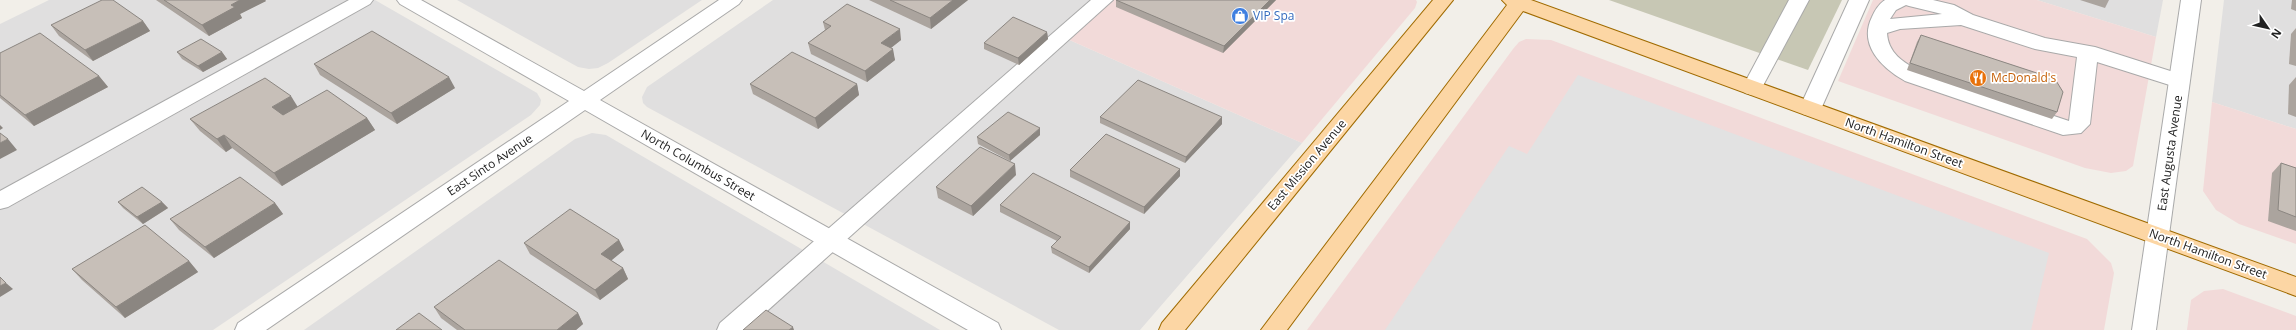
<svg xmlns="http://www.w3.org/2000/svg" width="2296" height="330" font-family="'Open Sans',sans-serif">
  <style>
    .residential { fill: #e0dfdf }
    .commercial { fill: #f2dad9 }
    .construction { fill: #c7c7b4 }
    .parking { fill: #e2e2e2 }
    .lines { fill: none; stroke-linecap: round; stroke-linejoin: round }
    .service-casing { stroke: #a9a9a9; stroke-width: 2 }
    .minor-casing { stroke: #a9a9a9; stroke-width: 2 }
    .primary-casing { stroke: #a06b00; stroke-width: 2 }
    .service { fill: #fff; fill-rule: evenodd }
    .minor { fill: #fff; fill-rule: evenodd }
    .primary { fill: #fcd6a4; fill-rule: evenodd }
    .wall { fill: #aba49e }
    .shaded-wall { fill: #8b8681 }
    .building { fill: #c7bfb8; stroke: #8b8681 }
    .labels { text-anchor: middle; stroke-width: 3.5; stroke-linejoin: round; paint-order: stroke }
    .shop-label { font-size: 12px; fill: #366cbe; stroke: #fff; text-anchor: start }
    .food-label { font-size: 12px; fill: #c56008; stroke: #fff; text-anchor: start }
    .street-label { font-size: 12px; fill: #222; stroke: #fff }
  </style>
  <rect width="100%" height="100%" fill="#f2efe9"/>
  <!-- residential -->
  <g class="residential">
    <path d="M49,0H375L537,93L541,100L540,105L531,115L213,330H0V24Z"/>
    <path d="M457,0H702L608,63L598,68L589,69L578,67Z"/>
    <path d="M773,0H1094L1056,34L1302,143L1140,330H1059L647,107L643,103L642,97L647,87Z"/>
    <path d="M2037,0H2163L2156,37Z"/>
    <path d="M2224,0H2296V129L2212,102Z"/>
    <path d="M592,133L606,135L940,330H304L575,139Z"/>
  </g>
  <!-- commercial -->
  <g class="commercial">
    <path d="M1094,0H1416L1417,2L1415,8L1302,143L1056,34Z"/>
    <path d="M1873,0H2037L2156,37L2133,166L2126,171L2111,173L2085,168L1838,81Z"/>
    <path d="M1526,39L1551,40L2087,239L2111,263L2114,273L2104,330H1307L1513,49L1519,42Z"/>
    <path d="M2212,102L2296,129V244L2239,224L2216,210L2203,191Z"/>
    <path d="M2223,289L2296,316V330H2187L2191,300L2204,291Z"/>
  </g>
  <!-- construction -->
  <path class="construction" d="M1609,0H1842L1808,70Z"/>
  <!-- parking -->
  <path class="parking" d="M1578,75L2049,253L2031,330H1385L1509,146L1527,154Z"/>
  <g class="lines">
    <!-- service casing -->
    <g class="service-casing">
      <g id="service">
        <path d="M349,0H373L370,4L8,207L0,209V191Z"/>
        <path d="M1091,0H1113L746,330H717L720,323Z"/>
        <path d="M1789,0H1809L1759,93L1752,95L1745,93L1742,88Z"/>
        <path d="M1849,0H1869L1821,109L1817,114L1810,116L1803,114L1799,109Z"/>
        <path d="M1885,0H1933L1954,5L1973,15L2045,38L2095,47L2186,76L2189,81L2186,86L2179,88L2097,62L2090,124L2081,133L2063,135L1905,81C1882,68 1858,45 1872,17C1875,10 1879,4 1885,0ZM1906,5L1909,6L1942,14L1890,19L1896,10ZM1961,25L2035,49L2077,57L2069,121L1919,71C1903,62 1888,53 1887,33L1900,29Z"/>
      </g>
    </g>
    <!-- minor casing -->
    <g class="minor-casing">
      <g id="minor">
        <path d="M397,0H421L584,91L719,0H742L739,4L600,100L998,323L1001,330H968L585,110L266,330H235L238,323L569,101L400,4Z"/>
        <path d="M2181,0H2201L2156,330H2132Z"/>
      </g>
    </g>
    <!-- primary casing -->
    <g class="primary-casing">
      <g id="primary">
        <path d="M1433,0H1453L1185,330H1159L1162,323Z"/>
        <path d="M1502,0H1531L2296,277V296L1523,11L1287,330H1261L1507,5Z"/>
      </g>
    </g>
    <!-- service -->
    <use href="#service" class="service"/>
    <!-- minor -->
    <use href="#minor" class="minor"/>
    <!-- primary -->
    <use href="#primary" class="primary"/>
  </g>
  <!-- wall -->
  <g class="wall">
    <path d="M156,0H265L266,1L240,14L242,18L209,36Z"/>
    <path d="M869,0H968L931,29Z"/>
    <path d="M1116,0H1276L1223,53L1116,7Z"/>
    <path d="M2080,0H2109L2105,8Z"/>
    <path d="M2292,0H2296V11L2291,9Z"/>
    <path d="M143,21L150,31L93,61L59,36L51,25Z"/>
    <path d="M823,22L901,40L891,48L895,60L867,82L811,54L808,43L825,30Z"/>
    <path d="M2296,28V66L2289,64L2291,34Z"/>
    <path d="M1047,32L1048,39L1019,65L984,49V43Z"/>
    <path d="M1921,35L2057,112L2052,119L1907,70L1917,42Z"/>
    <path d="M177,52H222L227,59L203,72L182,59Z"/>
    <path d="M0,53L99,76L108,87L34,126L0,98Z"/>
    <path d="M314,64L455,88L397,124L320,75Z"/>
    <path d="M2296,77V117L2288,114L2289,85Z"/>
    <path d="M750,84H857L859,95L818,129L753,94Z"/>
    <path d="M298,107L367,118L375,130L282,186L232,148L226,152L200,131L190,119Z"/>
    <path d="M1100,117H1222V124L1185,163L1100,123Z"/>
    <path d="M1040,135L1010,161L978,144L977,137Z"/>
    <path d="M2281,163L2296,168V231L2268,221L2272,173Z"/>
    <path d="M1180,169V176L1144,214L1070,177V170Z"/>
    <path d="M1016,175L973,216L938,198L936,187Z"/>
    <path d="M118,202H162L168,208L143,224L123,208Z"/>
    <path d="M275,203L283,214L214,258L179,230L170,219Z"/>
    <path d="M1000,205L1130,229L1089,273L1052,253L1051,247L1057,241L1000,212Z"/>
    <path d="M619,240L624,250L611,260L623,268L628,279L600,300L530,254L524,243Z"/>
    <path d="M189,261L198,272L125,318L82,280L72,269Z"/>
    <path d="M434,307L578,313L583,324L576,330H457L441,318Z"/>
  </g>
  <!-- shaded-wall -->
  <g class="shaded-wall">
    <path d="M240,0H265L266,1L240,14L242,18L209,36L202,25L231,5Z"/>
    <path d="M953,0H968L931,29L930,18Z"/>
    <path d="M1270,0H1276L1223,53L1224,46Z"/>
    <path d="M143,21L150,31L93,61L85,50Z"/>
    <path d="M900,29L901,40L883,54L881,43Z"/>
    <path d="M1047,32L1048,39L1019,65L1018,58Z"/>
    <path d="M893,49L895,60L867,82L865,71Z"/>
    <path d="M222,52L227,59L203,72L198,66Z"/>
    <path d="M99,76L108,87L34,126L25,115Z"/>
    <path d="M449,77L455,88L397,124L391,113Z"/>
    <path d="M857,84L859,95L818,129L815,118Z"/>
    <path d="M291,96L299,109L280,120L272,107Z"/>
    <path d="M1222,117V124L1185,163L1186,157Z"/>
    <path d="M367,118L375,130L282,186L274,173Z"/>
    <path d="M0,125L3,128L0,130Z"/>
    <path d="M1040,128V135L1010,161L1009,155Z"/>
    <path d="M224,135L232,148L226,152L217,139Z"/>
    <path d="M8,139L17,150L0,159V143Z"/>
    <path d="M1015,164L1016,175L973,216L971,206Z"/>
    <path d="M1180,169V176L1144,214V207Z"/>
    <path d="M162,202L168,208L143,224L137,217Z"/>
    <path d="M275,203L283,214L214,258L205,247Z"/>
    <path d="M1130,222V229L1089,273V267Z"/>
    <path d="M619,240L624,250L606,265L601,254Z"/>
    <path d="M189,261L198,272L125,318L116,307Z"/>
    <path d="M623,268L628,279L600,300L595,290Z"/>
    <path d="M6,283L13,289L0,297V286Z"/>
    <path d="M578,313L583,324L576,330H557Z"/>
    <path d="M793,327L794,330H789Z"/>
  </g>
  <!-- building -->
  <g class="building">
    <path d="M102,0H113L143,21L85,50L51,25Z"/>
    <path d="M164,0H240L231,5L235,7L202,25Z"/>
    <path d="M890,0H953L930,18Z"/>
    <path d="M1116,0H1270L1224,46Z"/>
    <path d="M847,4L900,29L881,43L893,49L865,71L808,43L831,26L823,22Z"/>
    <path d="M1013,17L1047,32L1018,58L984,43Z"/>
    <path d="M372,31L449,77L391,113L314,64Z"/>
    <path d="M40,33L99,76L25,115L0,95V53Z"/>
    <path d="M1921,35L2055,79L2063,92L2057,112L1910,63Z"/>
    <path d="M201,39L222,52L198,66L177,52Z"/>
    <path d="M792,52L857,84L815,118L750,84Z"/>
    <path d="M265,78L291,96L272,107L283,115L327,90L367,118L274,173L224,135L217,139L190,119Z"/>
    <path d="M1138,80L1222,117L1186,157L1100,117Z"/>
    <path d="M1008,112L1040,128L1009,155L977,137Z"/>
    <path d="M0,133L8,139L0,143Z"/>
    <path d="M1106,134L1180,169L1144,207L1070,170Z"/>
    <path d="M980,147L1015,164L971,206L936,187Z"/>
    <path d="M2281,163L2296,168V217L2278,210Z"/>
    <path d="M1033,173L1130,222L1089,267L1051,247L1061,237L1000,205Z"/>
    <path d="M240,177L275,203L205,247L170,219Z"/>
    <path d="M142,187L162,202L137,217L118,202Z"/>
    <path d="M570,209L619,240L601,254L623,268L595,290L524,243Z"/>
    <path d="M145,225L189,261L116,307L72,269Z"/>
    <path d="M499,260L578,313L557,330H465L434,307Z"/>
    <path d="M0,277L6,283L0,286Z"/>
    <path d="M766,310L793,327L789,330H743Z"/>
    <path d="M419,313L442,330H396Z"/>
  </g>
  <!-- icons -->
  <defs>
    <g id="shop-disc" transform="scale(0.9)"><circle r="9.5" fill="#3f7fe0" stroke="#fff"/><path d="M-5-2.5h2.3a2.7 3.5 0 0 1 5.4 0H5L5.5 6h-11ZM-1.5-2.5h3a1.5 2.3 0 0 0-3 0Z" fill="#fff"/></g>
    <g id="restaurant-disc" transform="scale(0.9)"><circle r="9.5" fill="#e8710a" stroke="#fff"/><path d="M-5-6h1v4h1v-4h1v4h1v-4h1v5L-1.5 .5V6h-2V.5L-5-1ZM5-6V6H3V1.5H1.5Q1.5-4 5-6Z" fill="#fff"/></g>
  </defs>
  <g fill-rule="evenodd">
    <use href="#shop-disc" x="1240" y="16"/>
    <use href="#restaurant-disc" x="1978" y="78"/>
  </g>
  <g class="labels">
    <!-- shop labels -->
    <g class="shop-label">
      <text x="1253" y="20">VIP Spa</text>
    </g>
    <!-- food labels -->
    <g class="food-label">
      <text x="1991" y="82">McDonald's</text>
    </g>
    <!-- street labels -->
    <g class="street-label">
      <text transform="translate(1904 143) rotate(20)" y="4">North Hamilton Street</text>
      <text transform="translate(2170 153) rotate(-82)" y="4">East Augusta Avenue</text>
      <text transform="translate(490 165) rotate(-34)" y="4">East Sinto Avenue</text>
      <text transform="translate(698 165) rotate(30)" y="4">North Columbus Street</text>
      <text transform="translate(1307 165) rotate(-50)" y="4">East Mission Avenue</text>
      <text transform="translate(2208 254) rotate(20)" y="4">North Hamilton Street</text>
    </g>
  </g>
  <!-- north arrow -->
  <g transform="translate(2268 28) rotate(124)" stroke="#ffffff" stroke-width="3" paint-order="stroke">
  <path d="M0-3L7 15L0 10L-7 15Z" fill="#222222"/>
  <text y="-6" font-size="11" font-weight="bold" text-anchor="middle" fill="#222222">N</text>
  </g>
</svg>
